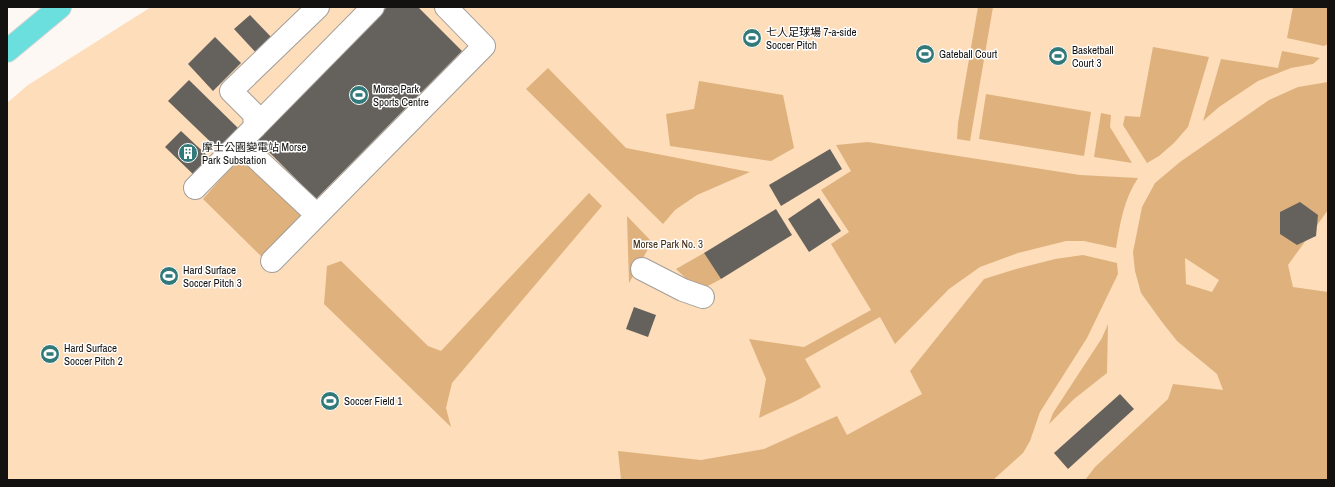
<svg xmlns="http://www.w3.org/2000/svg" width="1335" height="487" font-family="'Archivo Narrow','Noto Sans TC',sans-serif">
  <style>
    .green { fill: #fdddba }
    .forest { fill: #dfb27d; fill-rule: evenodd }
    .building { fill: #65615c }
    .lines { fill: none; stroke-linecap: round; stroke-linejoin: round }
    .minor-casing { stroke: #a29e99; stroke-width: 24 }
    .major-casing { stroke: #d5d4d4; stroke-width: 24 }
    .minor { stroke: #fff; stroke-width: 22 }
    .major { stroke: #6adfde; stroke-width: 22 }
    .labels { text-anchor: middle; stroke-width: 3; stroke-linejoin: round; paint-order: stroke }
    .poi-label { font-size: 11px; fill: #131210; stroke: #fff; text-anchor: start }
    .park-label { font-size: 11px; fill: #3e2b13; stroke: #fff }
  </style>
  <rect width="100%" height="100%" fill="#fdf8f3"/>
  <!-- green -->
  <path class="green" d="M151,7H1328V480H7V103L28,85Z"/>
  <!-- forest -->
  <g class="forest">
    <path d="M978,7H993L970,141L957,139L958,123Z"/>
    <path d="M1293,7H1328V44L1324,46L1287,38Z"/>
    <path d="M1153,47L1209,57L1188,127L1174,143L1159,156L1147,163L1123,125L1125,116L1140,117Z"/>
    <path d="M1282,51L1320,58L1313,64L1291,68L1258,81L1219,107L1203,121L1221,59L1278,68Z"/>
    <path d="M548,68L626,148L750,172L697,195L675,210L663,224L526,89Z"/>
    <path d="M699,81L783,95L794,148L771,161L670,146L666,114L694,109Z"/>
    <path d="M1328,82V210L1288,265L1293,287L1328,292V480H1085L1095,467L1168,399L1173,384L1223,390L1217,374L1177,341L1162,322L1141,293L1135,271L1133,252L1142,207L1155,183L1180,162L1269,100L1298,87ZM1185,258L1219,280L1212,292L1186,284Z"/>
    <path d="M986,94L1091,112L1084,156L979,139Z"/>
    <path d="M1101,113L1111,115L1110,127L1132,163L1094,157Z"/>
    <path d="M868,142L1080,175L1138,178C1124,199 1120,223 1116,248L1084,241H1066L1018,253L980,267L949,289L895,344L880,317L805,359L821,387L798,400L759,418L766,379L749,339L804,347L871,310L831,244L849,232L821,190L851,171L836,145Z"/>
    <path d="M240,157L304,217L265,260L203,199Z"/>
    <path d="M589,193L602,206L452,383L446,408L451,427L324,304L327,266L341,261L428,346L441,351Z"/>
    <path d="M627,216L652,242L629,283Z"/>
    <path d="M704,253L721,279L704,288L694,286L676,269Z"/>
    <path d="M1083,255L1117,263L1118,274L1087,338L1040,412L1030,441L1023,453L993,480H621L618,451L701,460L764,449L837,416L847,435L922,394L910,371L984,279L1016,269L1055,259Z"/>
    <path d="M1108,324L1107,373L1074,399L1049,424L1053,413L1102,338Z"/>
  </g>
  <!-- building -->
  <g class="building">
    <path d="M387,7H418L462,51L316,199L256,139Z"/>
    <path d="M250,15L274,40L258,55L234,29Z"/>
    <path d="M215,37L241,63L213,91L188,64Z"/>
    <path d="M189,80L240,130L220,151L168,101Z"/>
    <path d="M181,131L212,160L196,177L165,147Z"/>
    <path d="M830,149L842,169L781,206L769,185Z"/>
    <path d="M819,198L841,231L809,252L788,219Z"/>
    <path d="M1300,202L1318,215L1316,236L1297,245L1280,234V212Z"/>
    <path d="M776,209L792,235L721,279L704,253Z"/>
    <path d="M634,307L656,315L648,337L626,329Z"/>
    <path d="M1120,394L1134,409L1068,469L1054,453Z"/>
  </g>
  <g class="lines">
    <!-- minor casing -->
    <g class="minor-casing">
      <g id="minor">
        <path d="M255,127L254,114L231,91L318,7"/>
        <path d="M240,143L316,214"/>
        <path d="M195,188L373,7"/>
        <path d="M272,261L484,46L446,7"/>
        <path d="M642,269L683,290L703,297"/>
      </g>
    </g>
    <!-- major casing -->
    <g class="major-casing">
      <path id="major" d="M7,51L60,7"/>
    </g>
    <!-- minor -->
    <use href="#minor" class="minor"/>
    <!-- major -->
    <use href="#major" class="major"/>
  </g>
  <!-- icons -->
  <defs>
    <g id="stadium-disc" transform="scale(1)"><circle r="9.5" fill="#317a79" stroke="#fff"/><path d="M0-5a6.5 5 0 1 0 0 10a6.5 5 0 1 0 0-10ZM-3.5-1.8h7v3.6h-7Z" fill="#fff"/></g>
    <g id="building-disc" transform="scale(1)"><circle r="9.5" fill="#317a79" stroke="#fff"/><path d="M-4-6H4V6H1V3H-1V6H-4ZM-2.5-4.3h1.7v1.8h-1.7ZM.8-4.3h1.7v1.8H.8ZM-2.5-1h1.7V.8h-1.7ZM.8-1h1.7V.8H.8Z" fill="#fff"/></g>
  </defs>
  <g fill-rule="evenodd">
    <use href="#stadium-disc" x="752" y="38"/>
    <use href="#stadium-disc" x="925" y="54"/>
    <use href="#stadium-disc" x="1058" y="56"/>
    <use href="#stadium-disc" x="359" y="95"/>
    <use href="#building-disc" x="188" y="153"/>
    <use href="#stadium-disc" x="169" y="276"/>
    <use href="#stadium-disc" x="50" y="354"/>
    <use href="#stadium-disc" x="330" y="401"/>
  </g>
  <g class="labels">
    <!-- poi labels -->
    <g class="poi-label">
      <text x="766" y="36">七人足球場 7-a-side<tspan x="766" dy="13">Soccer Pitch</tspan></text>
      <text x="1072" y="54">Basketball<tspan x="1072" dy="13">Court 3</tspan></text>
      <text x="939" y="58">Gateball Court</text>
      <text x="373" y="93">Morse Park<tspan x="373" dy="13">Sports Centre</tspan></text>
      <text x="202" y="151">摩士公園變電站 Morse<tspan x="202" dy="13">Park Substation</tspan></text>
      <text x="183" y="274">Hard Surface<tspan x="183" dy="13">Soccer Pitch 3</tspan></text>
      <text x="64" y="352">Hard Surface<tspan x="64" dy="13">Soccer Pitch 2</tspan></text>
      <text x="344" y="405">Soccer Field 1</text>
    </g>
    <!-- park labels -->
    <g class="park-label">
      <text x="668" y="248">Morse Park No. 3</text>
    </g>
  </g>
  <!-- border -->
  <rect width="1335" height="487" fill="none" stroke="#131210" stroke-width="16"/>
</svg>
